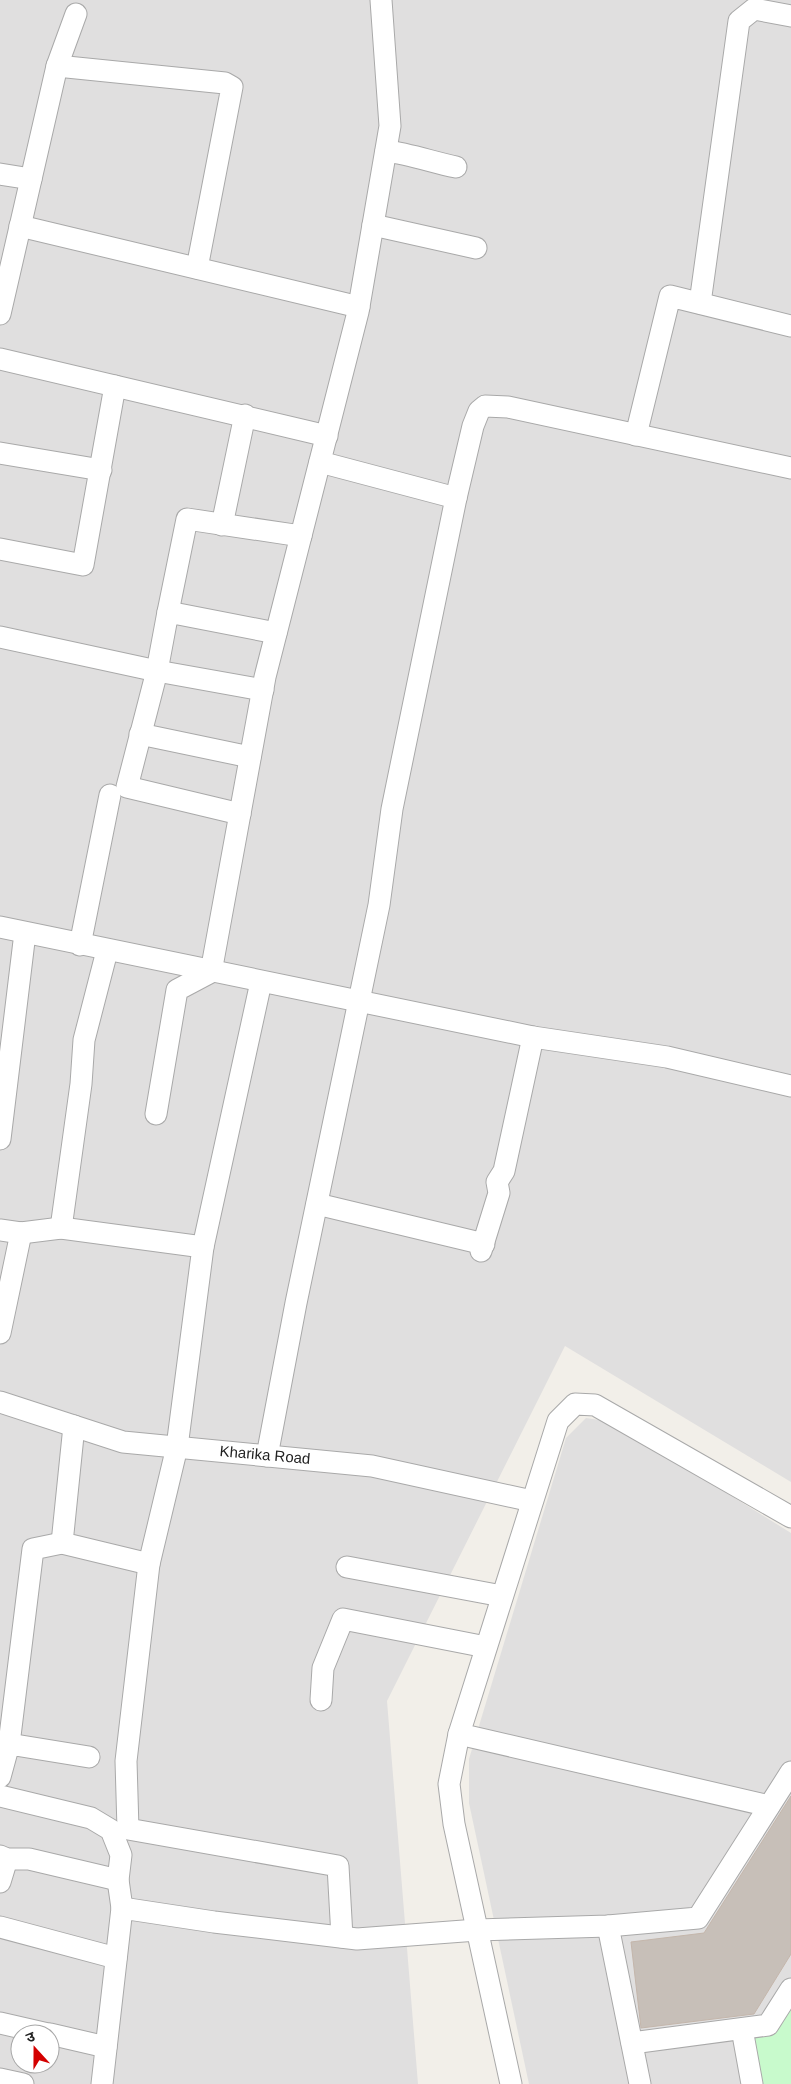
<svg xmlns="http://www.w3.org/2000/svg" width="791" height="2084" font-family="Arial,'Noto Sans Devanagari',sans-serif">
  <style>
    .residential { fill: #e0dfdf; fill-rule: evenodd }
    .park { fill: #c8facc }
    .building { fill: #c7bfb8; stroke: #c4b6ab }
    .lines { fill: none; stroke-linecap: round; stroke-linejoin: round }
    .minor-casing { stroke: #a9a9a9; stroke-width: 23 }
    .minor { stroke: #fff; stroke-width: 21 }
    .labels { text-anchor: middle; stroke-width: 5; stroke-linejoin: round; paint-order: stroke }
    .street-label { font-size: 15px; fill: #222; stroke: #fff }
  </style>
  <rect width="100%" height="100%" fill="#f2efe9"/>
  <!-- residential -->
  <g class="residential">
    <path d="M0,0H791V1482L565,1346L387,1701L418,2084H0ZM20,2034H50V2064H20Z"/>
    <path d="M586,1418L613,1422L791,1533V2084H529L469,1803V1759L566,1438Z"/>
  </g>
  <!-- park -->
  <path class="park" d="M791,2003V2084H759L749,2034Z"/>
  <!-- building -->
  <path class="building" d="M791,1796V1954L754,2014L641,2028L631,1942L704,1933Z"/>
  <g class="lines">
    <!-- minor casing -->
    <g class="minor-casing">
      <g id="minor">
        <path d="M57,66L225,83L232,87L197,268"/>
        <path d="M386,151C410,154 432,162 456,167"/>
        <path d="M0,174L31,179"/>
        <path d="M373,225L476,248"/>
        <path d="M20,226L359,307"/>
        <path d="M700,303L739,21L754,9L791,16"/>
        <path d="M0,314L57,66L76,14"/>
        <path d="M0,359L327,436"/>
        <path d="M636,435L670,296L791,326"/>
        <path d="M0,453L101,470"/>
        <path d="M320,462L456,498"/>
        <path d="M222,525L245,415"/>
        <path d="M0,549L83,565L115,386"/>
        <path d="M168,612L187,519L301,536"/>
        <path d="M0,637L157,671L263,690"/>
        <path d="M140,734L250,757"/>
        <path d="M240,814L127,787L157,671L168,612L276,633"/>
        <path d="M0,927L533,1037L667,1057L791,1086"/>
        <path d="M80,945L110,795"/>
        <path d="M156,1114L177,990L211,972L265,677L358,312L390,126L381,0"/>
        <path d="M0,1139L25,933"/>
        <path d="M317,1204L484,1244"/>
        <path d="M61,1228L81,1084L84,1040L107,951"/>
        <path d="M0,1230L21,1233L61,1228L203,1247L177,1447L149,1564L126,1761L128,1829L338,1866L342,1937"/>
        <path d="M203,1247L261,982"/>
        <path d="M481,1251L499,1193L497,1182L504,1171L533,1037"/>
        <path d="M0,1333L21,1233"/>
        <path d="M0,1402L123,1442L372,1466L532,1501"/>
        <path d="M74,1426L62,1543L149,1564"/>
        <path d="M267,1456L296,1303L379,905L392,809L456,498L473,426L479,411L485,406L508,407L791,468"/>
        <path d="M347,1567L502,1596"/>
        <path d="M321,1700L323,1668L343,1619L486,1647"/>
        <path d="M459,1734L769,1806"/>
        <path d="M9,1744L33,1549L62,1543"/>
        <path d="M0,1777L9,1744L89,1757"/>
        <path d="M0,1796L91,1818L111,1830L121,1855L118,1880L122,1908"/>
        <path d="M0,1856L7,1859H29L118,1880"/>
        <path d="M0,1882L7,1859"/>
        <path d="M608,1926L640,2084"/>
        <path d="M0,1927L116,1958"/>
        <path d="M0,2023L48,2034"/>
        <path d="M742,2029L752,2084"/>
        <path d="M50,2034L106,2047"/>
        <path d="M632,2043L768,2025L791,1989"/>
        <path d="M0,2079L23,2084"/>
        <path d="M102,2084L122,1908L214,1922L357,1939L477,1930L608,1926L698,1918L791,1772"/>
        <path d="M511,2084L454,1824L449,1784L459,1734L558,1421L575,1404L595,1405L791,1517"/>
      </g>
    </g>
    <!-- minor -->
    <use href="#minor" class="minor"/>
  </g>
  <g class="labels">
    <!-- street labels -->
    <g class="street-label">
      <text transform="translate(265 1455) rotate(5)" y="5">Kharika Road</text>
    </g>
  </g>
  <!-- north arrow -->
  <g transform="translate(35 2049) rotate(339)"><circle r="24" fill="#ffffff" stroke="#a7a7a7"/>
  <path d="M0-4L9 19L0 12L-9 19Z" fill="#d40000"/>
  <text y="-8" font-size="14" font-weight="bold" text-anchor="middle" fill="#222222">उ</text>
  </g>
</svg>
